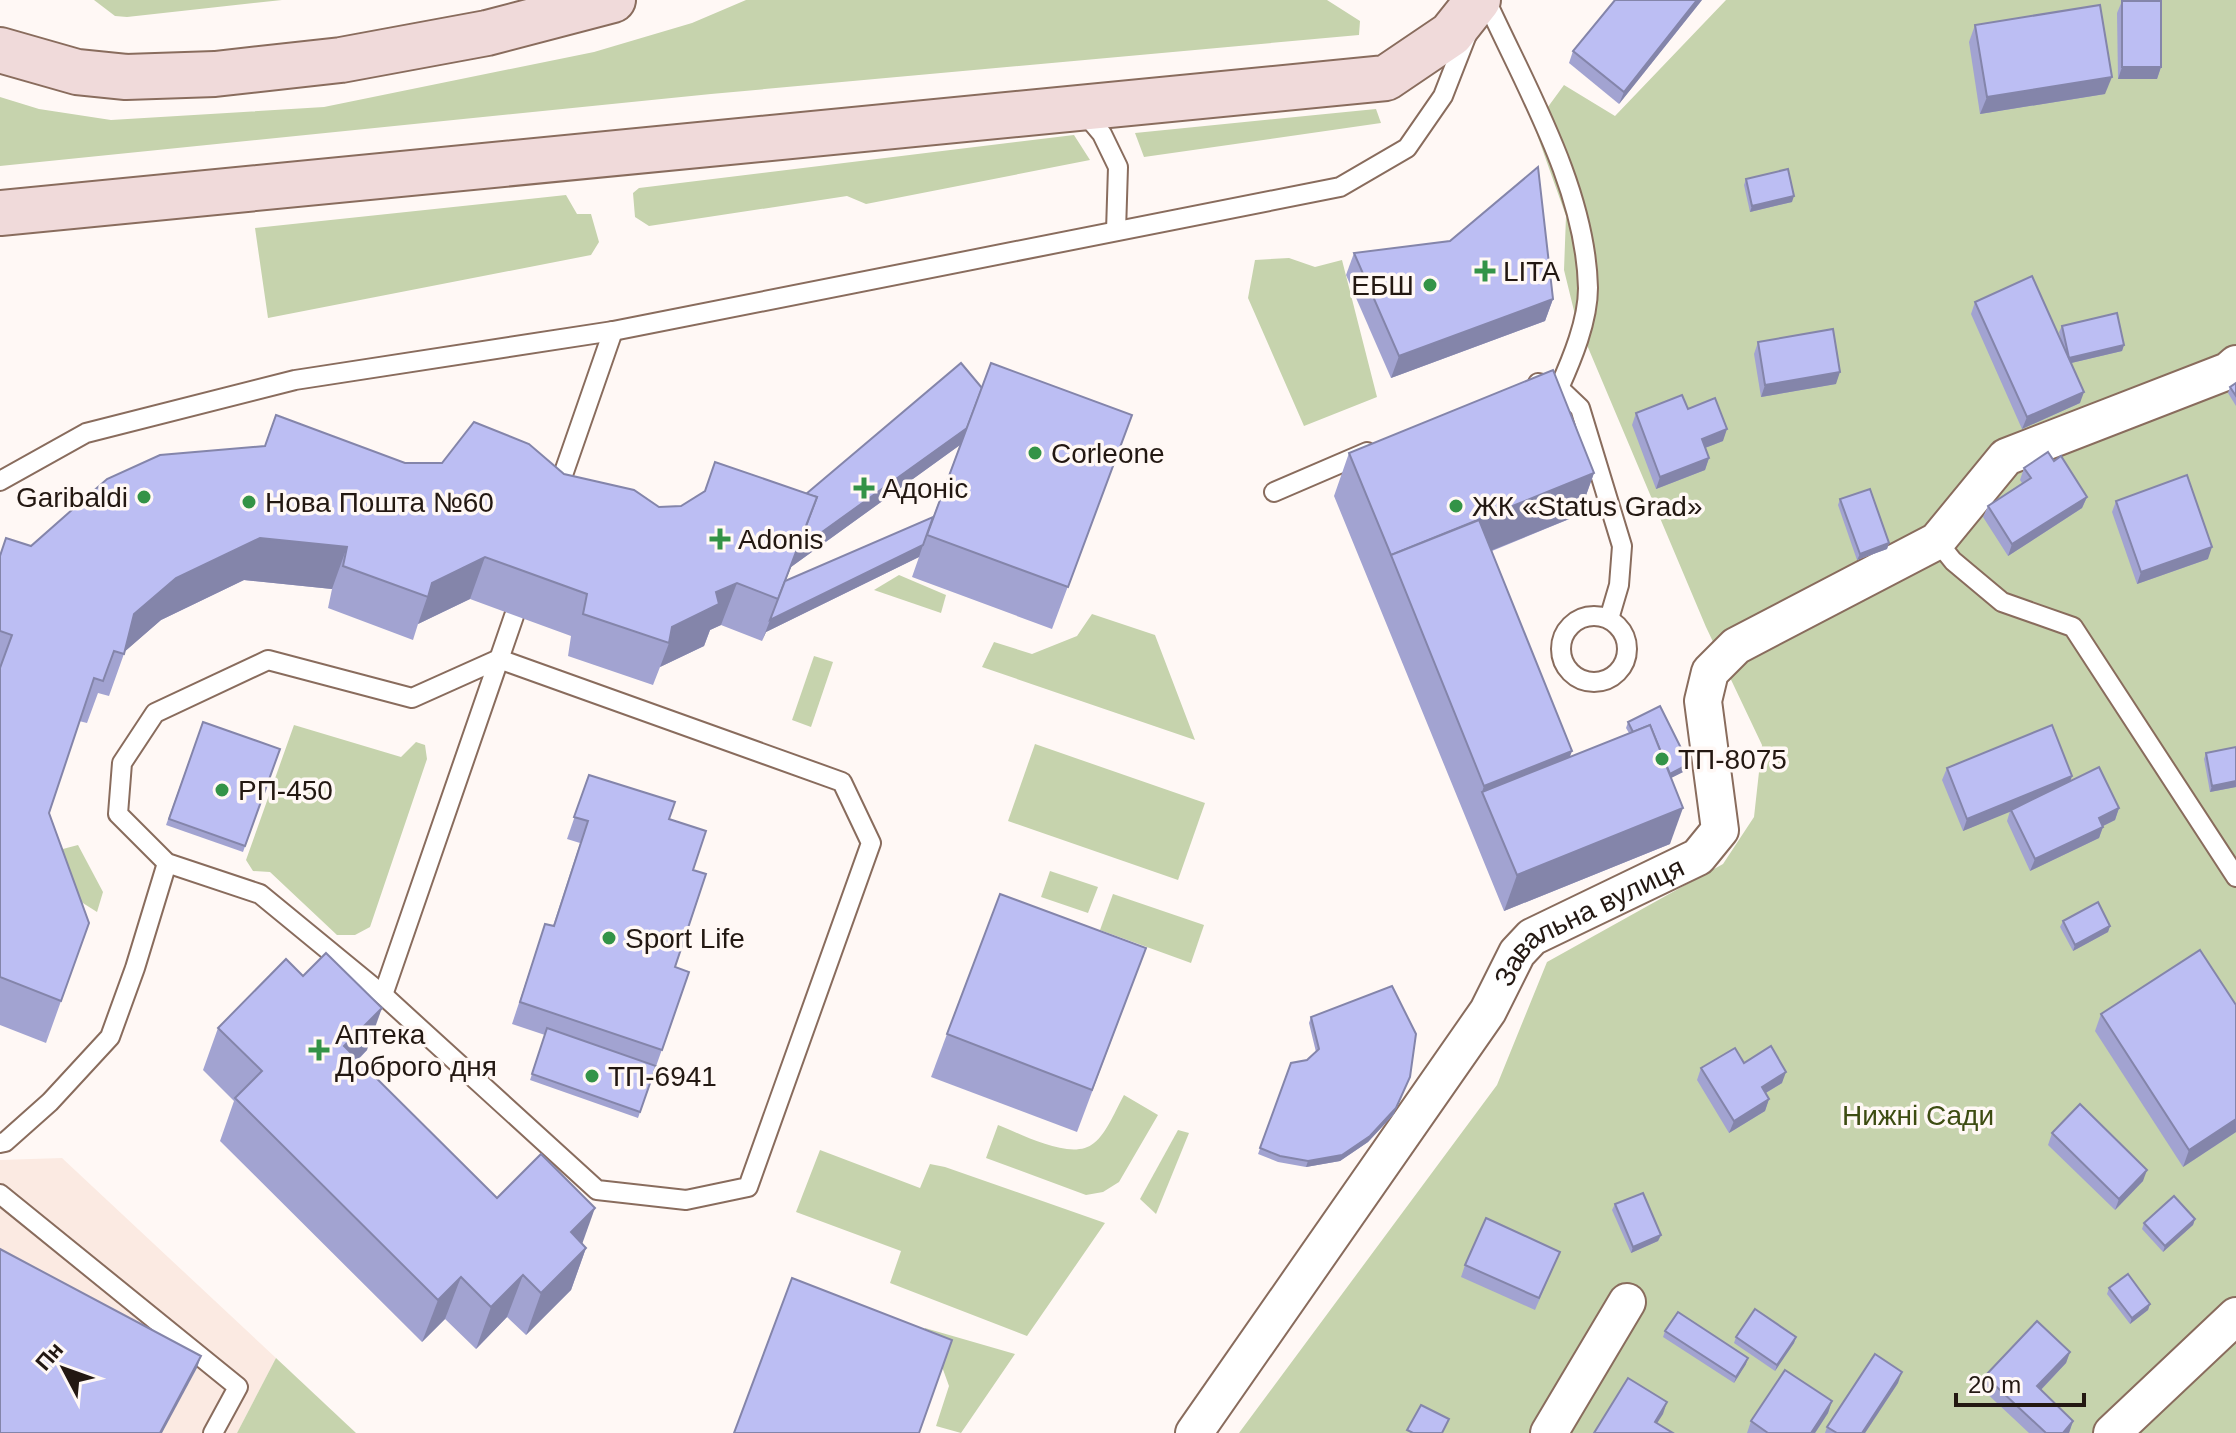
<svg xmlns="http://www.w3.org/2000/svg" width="2236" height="1433" font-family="Helvetica,sans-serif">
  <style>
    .built { fill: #fbeae2 }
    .green { fill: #c6d3ad }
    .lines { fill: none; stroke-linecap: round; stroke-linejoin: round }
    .lane-casing { stroke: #896c5d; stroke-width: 22 }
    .street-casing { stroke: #896c5d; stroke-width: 40 }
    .secondary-casing { stroke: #896c5d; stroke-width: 48 }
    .lane { stroke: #fff; stroke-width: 18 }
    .street { stroke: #fff; stroke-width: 36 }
    .secondary { stroke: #f0dada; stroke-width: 44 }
    .wall { fill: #a2a3d1; fill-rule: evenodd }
    .shaded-wall { fill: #8485aa }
    .building { fill: #bcbef3; stroke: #8485aa; stroke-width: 2 }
    .poi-dot { fill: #339347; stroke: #fff8f5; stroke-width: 3 }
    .labels { text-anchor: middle; stroke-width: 7; stroke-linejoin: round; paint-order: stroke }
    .poi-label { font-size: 28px; fill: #231812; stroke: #fff8f5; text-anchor: start }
    .street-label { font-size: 28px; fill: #231812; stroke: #fff8f5 }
    .park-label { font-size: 28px; fill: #3d4c12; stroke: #fff8f5 }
  </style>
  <rect width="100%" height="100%" fill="#fff8f5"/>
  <!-- built -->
  <path class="built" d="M62,1158L276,1358L237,1433H0V1160Z"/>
  <!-- green -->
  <g class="green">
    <path d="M94,0H282L127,17L115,16Z"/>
    <path d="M746,0H1327L1360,21L1359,35L711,94L0,166V97L39,109L111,120L324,107L594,52L692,23Z"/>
    <path d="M1726,0H2236V1433H1239L1497,1085L1547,962L1723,864L1754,817L1762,745L1706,627L1576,319L1564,270L1566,216L1534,126L1564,85L1615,116Z"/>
    <path d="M1376,109L1381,123L1144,157L1135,133Z"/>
    <path d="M1074,135L1090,160L866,204L847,196L649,226L635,217L633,193L639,188Z"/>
    <path d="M566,195L577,214H591L599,242L591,255L268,318L255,228Z"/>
    <path d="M1289,258L1315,267L1342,260L1377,397L1304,426L1248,298L1255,260Z"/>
    <path d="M899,575L946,595L941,613L874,590Z"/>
    <path d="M1092,614L1155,635L1195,740L982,667L994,642L1032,654L1077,636Z"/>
    <path d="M814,656L833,662L811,727L792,720Z"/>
    <path d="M294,725L401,757L416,742L425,745L427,759L370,927L355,935H337L270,872L253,871L246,860Z"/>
    <path d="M1035,744L1205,803L1178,880L1008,821Z"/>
    <path d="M78,845L103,892L97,912L75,898L59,850Z"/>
    <path d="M1050,871L1098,887L1088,913L1041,897Z"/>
    <path d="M1113,894L1204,925L1191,963L1100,930Z"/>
    <path d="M1124,1095L1158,1115L1119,1182L1103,1192L1086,1195L986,1158L998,1125C1022,1134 1072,1162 1094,1143C1107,1133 1116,1109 1124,1095Z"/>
    <path d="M1178,1130L1189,1133L1156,1214L1140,1199Z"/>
    <path d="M820,1150L920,1188L930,1164L945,1167L1105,1223L1027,1336L890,1283L901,1251L796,1212Z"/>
    <path d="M925,1328L1015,1354L961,1433L936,1426L949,1386L941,1364L916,1353Z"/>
    <path d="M276,1358L356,1433H237Z"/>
  </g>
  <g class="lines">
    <!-- lane casing -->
    <g class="lane-casing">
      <g id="lane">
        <path d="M1486,0C1526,88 1586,189 1588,288C1588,321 1572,359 1559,388"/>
        <path d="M1081,109L1102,134L1118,167L1116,231"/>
        <path d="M1538,383L1559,388L1580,408L1622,546L1619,585L1609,619"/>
        <path d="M0,481L86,433L295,380L613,331L1340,187L1407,148L1443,96L1468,32"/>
        <path d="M1274,492L1367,452"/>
        <path d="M556,495L613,331"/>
        <path d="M1937,541L1953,561L2002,602L2073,627L2236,877"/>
        <circle cx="1594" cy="649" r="33"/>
        <path d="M499,659L842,782L871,843L748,1187L686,1200L597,1190L383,995L260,894L167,863L118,814L122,763L155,713L268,660L412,698Z"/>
        <path d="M383,995L514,616"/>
        <path d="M0,1143L5,1142L50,1102L110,1037L135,968L167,863"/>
        <path d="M0,1194L238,1387L213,1433"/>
      </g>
    </g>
    <!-- street casing -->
    <g class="street-casing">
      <g id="street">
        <path id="s1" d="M1194,1433L1488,1011L1517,953L1532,937L1698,857L1720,830L1703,701L1710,672L1736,646L1937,541L2006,457L2228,371L2236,364"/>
        <path d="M1549,1433L1627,1302"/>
        <path d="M2112,1433L2236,1316"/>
      </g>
    </g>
    <!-- secondary casing -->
    <g class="secondary-casing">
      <g id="secondary">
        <path d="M0,50L77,72L126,77L215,74L341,60L487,33L613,0"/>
        <path d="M0,213L1386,78L1451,34L1478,0"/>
      </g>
    </g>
    <!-- lane -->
    <use href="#lane" class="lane"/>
    <!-- street -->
    <use href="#street" class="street"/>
    <!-- secondary -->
    <use href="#secondary" class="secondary"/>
  </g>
  <!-- wall -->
  <g class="wall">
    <path d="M1702,0L1619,104L1569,63L1573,51Z"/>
    <path d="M2122,1L2161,67L2157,79H2118L2117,13Z"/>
    <path d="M1975,25L2105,94L1980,114L1969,42Z"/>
    <path d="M1746,179L1792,202L1750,212L1744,185Z"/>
    <path d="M1354,253L1553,299L1545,321L1391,378L1346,275Z"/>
    <path d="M1975,302L2062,343L2059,332L2062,326L2124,345L2122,351L2071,363L2080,403L2022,429L1971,314Z"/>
    <path d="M1758,342L1836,384L1761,397L1754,354Z"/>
    <path d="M2236,383V406L2228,393L2230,387Z"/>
    <path d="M982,388L1132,415L1052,629L912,577L919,557L766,632L762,641L721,625L710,630L704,646L660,667L653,685L568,656L571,636L470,599L418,624L413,640L328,608L332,589L244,580L161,620L125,651L109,696L98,693L87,723L79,721L49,813L89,923L46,1043L0,1025V554L405,463L564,474L659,507L681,506L806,494ZM960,445L933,517L785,581L791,567Z"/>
    <path d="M1688,409L1723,441L1705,448L1709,458L1705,470L1656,489L1632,425L1636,413Z"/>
    <path d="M1349,453L1594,473L1579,515L1492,551L1570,757L1629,733L1626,728L1628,722L1689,764L1687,770L1671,778L1670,844L1504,911L1334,496Z"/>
    <path d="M2054,461L2087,497L2082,508L2008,556L1983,517L1988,506L2022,483L2020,480L2024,468Z"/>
    <path d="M1840,499L1889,543L1887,549L1857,560L1838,505Z"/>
    <path d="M2116,501L2208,559L2137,584L2112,512Z"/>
    <path d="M203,722L280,749L243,852L166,825Z"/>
    <path d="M2236,747V787L2210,792L2204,759L2206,753Z"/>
    <path d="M1947,768L2072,776L2070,781L2119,808L2115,820L2103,826L2099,838L2030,871L2007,821L2010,811L1963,831L1942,780Z"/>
    <path d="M589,775L669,819L693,870L675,967L689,972L638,1118L530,1080L545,1035L512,1024L545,924L553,926L580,843L567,839Z"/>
    <path d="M2063,921L2110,926L2108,932L2073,951L2060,927Z"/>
    <path d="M1146,948L1077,1132L931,1077L947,1034Z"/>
    <path d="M2236,1005V1132L2183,1167L2095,1031L2101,1014Z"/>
    <path d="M1311,1017L1394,1114L1368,1142L1340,1161L1306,1167L1278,1162L1258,1154L1291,1063L1307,1060L1316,1052L1309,1023Z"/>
    <path d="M218,1028L367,1050L358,1060L497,1198L582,1244L586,1248L571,1290L526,1335L507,1317L476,1349L445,1319L422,1342L220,1141L234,1101L203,1070Z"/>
    <path d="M1744,1063L1782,1083L1766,1093L1769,1099L1765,1111L1729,1133L1697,1080L1701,1068Z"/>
    <path d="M2052,1133L2143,1181L2115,1210L2048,1145Z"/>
    <path d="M1615,1204L1661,1235L1658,1241L1631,1253L1612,1210Z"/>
    <path d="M2195,1219L2193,1225L2163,1252L2142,1229L2144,1223Z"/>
    <path d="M1560,1252L1535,1310L1461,1277L1465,1265Z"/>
    <path d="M2109,1288L2150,1304L2148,1310L2130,1324L2107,1294Z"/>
    <path d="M1665,1331L1746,1364L1734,1383L1663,1337Z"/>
    <path d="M1736,1337H1796L1794,1343L1775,1371L1734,1343Z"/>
    <path d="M2070,1352L2066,1363L2041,1390L2073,1421L2069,1433H2029L1981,1388L1985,1376Z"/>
    <path d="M1898,1383L1865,1433H1825L1827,1427Z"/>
    <path d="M1832,1401L1828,1413L1815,1433H1747L1751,1421Z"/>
  </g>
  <!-- shaded-wall -->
  <g class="shaded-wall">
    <path d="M1697,0H1702L1619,104L1624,92Z"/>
    <path d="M2122,67H2161L2157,79H2118Z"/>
    <path d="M2112,77L2105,94L1980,114L1987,97Z"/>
    <path d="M1794,196L1792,202L1750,212L1752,206Z"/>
    <path d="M1553,299L1545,321L1391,378L1399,356Z"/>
    <path d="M2124,345L2122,351L2067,364L2069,358Z"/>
    <path d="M1840,372L1836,384L1761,397L1765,385Z"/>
    <path d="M2084,392L2080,403L2022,429L2027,417Z"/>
    <path d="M967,428L960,445L791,567L770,620L923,545L919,557L766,632L762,641L817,497Z"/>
    <path d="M1727,429L1723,441L1697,451L1702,439Z"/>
    <path d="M1709,458L1705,470L1656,489L1660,477Z"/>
    <path d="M1594,473L1579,515L1403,586L1391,555L1375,597L1391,555Z"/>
    <path d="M2087,497L2082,508L2008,556L2012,544Z"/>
    <path d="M260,538L347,547L332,589L244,580L161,620L122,654L134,614L176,578Z"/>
    <path d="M1889,543L1887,549L1857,560L1860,554Z"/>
    <path d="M2212,547L2208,559L2137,584L2141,572Z"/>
    <path d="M485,557L470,599L418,624L432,583Z"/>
    <path d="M737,583L721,625L710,630L704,646L660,667L669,643L672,627L716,592Z"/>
    <path d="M1572,751L1557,793L1482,792L1484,786Z"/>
    <path d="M1689,764L1687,770L1655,786L1658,780Z"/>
    <path d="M2072,776L2068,788L1963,831L1967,819Z"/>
    <path d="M2236,781V787L2210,792L2212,786Z"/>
    <path d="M1683,808L1670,844L1504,911L1517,875Z"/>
    <path d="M2119,808L2115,820L2095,830L2099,818Z"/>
    <path d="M2103,827L2099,838L2030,871L2035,859Z"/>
    <path d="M2110,926L2108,932L2073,951L2075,945Z"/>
    <path d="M382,1008L367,1050L329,1088L344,1046Z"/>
    <path d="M1786,1072L1782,1083L1757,1098L1762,1087Z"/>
    <path d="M1410,1077L1394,1114L1368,1142L1340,1161L1306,1167L1308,1161Z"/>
    <path d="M1769,1099L1765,1111L1729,1133L1734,1121Z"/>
    <path d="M2236,1119V1132L2183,1167L2189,1150Z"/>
    <path d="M2147,1170L2143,1181L2115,1210L2119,1199Z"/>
    <path d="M595,1208L580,1250L571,1232Z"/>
    <path d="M2195,1219L2193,1225L2163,1252L2165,1246Z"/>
    <path d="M1661,1235L1658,1241L1631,1253L1633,1247Z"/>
    <path d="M586,1248L571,1290L526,1335L541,1293Z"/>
    <path d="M523,1275L507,1317L476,1349L491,1307Z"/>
    <path d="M461,1277L445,1319L422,1342L438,1300Z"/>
    <path d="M2150,1304L2148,1310L2130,1324L2132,1318Z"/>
    <path d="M1796,1337L1794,1343L1775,1371L1777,1365Z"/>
    <path d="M2070,1352L2066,1363L2033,1398L2037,1386Z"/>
    <path d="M201,1356L197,1368L162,1433H160Z"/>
    <path d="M1748,1358L1746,1364L1734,1383L1736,1377Z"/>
    <path d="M1902,1372L1898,1383L1865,1433H1862Z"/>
    <path d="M1832,1401L1828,1413L1815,1433H1811Z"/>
    <path d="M1667,1402L1663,1414L1651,1433L1655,1422Z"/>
    <path d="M2073,1421L2069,1433H2063Z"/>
  </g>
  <!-- building -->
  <g class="building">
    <path d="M1615,0H1697L1624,92L1573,51Z"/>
    <rect x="2122" y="1" width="39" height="66"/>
    <path d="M2100,5L2112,77L1987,97L1975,25Z"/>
    <path d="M1538,167L1553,299L1399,356L1354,253L1450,241Z"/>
    <path d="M1788,169L1794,196L1752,206L1746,179Z"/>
    <path d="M2032,276L2084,392L2027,417L1975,302Z"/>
    <path d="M2117,313L2124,345L2069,358L2062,326Z"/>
    <path d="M1833,329L1840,372L1765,385L1758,342Z"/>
    <path d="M961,363L982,388L967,428L797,550L817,497L806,494Z"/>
    <path d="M991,363L1132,415L1068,587L927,535Z"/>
    <path d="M1553,370L1594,473L1391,555L1349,453Z"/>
    <path d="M2236,383V396L2230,387Z"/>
    <path d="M1682,395L1688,409L1715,398L1727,429L1702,439L1709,458L1660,477L1636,413Z"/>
    <path d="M276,415L405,463H442L474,422L529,444L564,474L634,490L659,507L681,506L705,491L715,462L817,497L778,599L737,583L716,592L719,604L672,627L669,643L583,614L587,594L485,557L432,583L428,597L343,566L347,547L260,538L176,578L134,614L124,654L114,651L103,681L94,678L49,813L89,923L61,1001L0,977V668L12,635L0,631V556L6,538L31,546L107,479L160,455L265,446Z"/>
    <path d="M2048,452L2054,461L2061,456L2087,497L2012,544L1988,506L2031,478L2024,468Z"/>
    <path d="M2187,475L2212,547L2141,572L2116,501Z"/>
    <path d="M1870,489L1889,543L1860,554L1840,499Z"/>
    <path d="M933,517L923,545L770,620L785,581Z"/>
    <path d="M1479,520L1572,751L1484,786L1391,555Z"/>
    <path d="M1660,706L1689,764L1670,774L1650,725L1633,732L1628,722Z"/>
    <path d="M203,722L280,749L245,846L169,819Z"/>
    <path d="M1650,725L1683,808L1517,875L1482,792Z"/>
    <path d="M2052,725L2072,776L1967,819L1947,768Z"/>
    <path d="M2236,747V781L2212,786L2206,753Z"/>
    <path d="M2099,767L2119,808L2099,818L2103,827L2035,859L2011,810Z"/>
    <path d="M589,775L675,802L669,819L706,831L693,870L706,874L675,967L689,972L662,1050L520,1002L545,924L554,926L588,821L574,817Z"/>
    <path d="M1000,894L1146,948L1092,1090L947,1034Z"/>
    <path d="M2098,902L2110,926L2075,945L2063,921Z"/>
    <path d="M2200,950L2236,1005V1119L2189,1150L2101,1014Z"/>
    <path d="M326,953L382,1008L344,1046L497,1198L541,1154L595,1208L571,1232L586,1248L541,1293L523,1275L491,1307L461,1277L438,1300L235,1098L262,1071L218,1028L286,959L303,976Z"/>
    <path d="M1392,986L1416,1034L1410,1077L1396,1108L1370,1136L1342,1155L1308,1161L1280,1156L1260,1148L1291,1063L1307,1060L1319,1049L1311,1017Z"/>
    <path d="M547,1028L656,1066L640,1112L532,1074Z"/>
    <path d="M1771,1046L1786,1072L1762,1087L1769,1099L1734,1121L1701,1068L1735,1048L1744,1063Z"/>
    <path d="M2080,1104L2147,1170L2119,1199L2052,1133Z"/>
    <path d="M1643,1193L1661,1235L1633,1247L1615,1204Z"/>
    <path d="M2174,1196L2195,1219L2165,1246L2144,1223Z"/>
    <path d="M1486,1218L1560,1252L1539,1298L1465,1265Z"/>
    <path d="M0,1249L201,1356L160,1433H0Z"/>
    <path d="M2128,1274L2150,1304L2132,1318L2109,1288Z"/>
    <path d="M792,1278L952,1340L919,1433H734Z"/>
    <path d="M1755,1309L1796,1337L1777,1365L1736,1337Z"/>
    <path d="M1678,1312L1748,1358L1736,1377L1665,1331Z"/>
    <path d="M2037,1321L2070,1352L2037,1386L2073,1421L2063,1433H2046L1985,1376Z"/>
    <path d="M1875,1354L1902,1372L1862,1433H1837L1827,1427Z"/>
    <path d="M1785,1370L1832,1401L1811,1433H1768L1751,1421Z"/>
    <path d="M1628,1378L1667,1402L1655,1422L1673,1433H1594Z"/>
    <path d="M1421,1405L1449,1419L1442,1433H1413L1407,1430Z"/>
  </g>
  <!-- markers -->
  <g class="poi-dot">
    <path d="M1481 259h8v8h8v8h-8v8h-8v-8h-8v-8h8z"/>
    <circle cx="1430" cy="285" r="8"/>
    <circle cx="1035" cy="453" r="8"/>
    <path d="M860 476h8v8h8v8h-8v8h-8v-8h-8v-8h8z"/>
    <circle cx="144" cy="497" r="8"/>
    <circle cx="249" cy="502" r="8"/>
    <circle cx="1456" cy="506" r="8"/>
    <path d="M716 527h8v8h8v8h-8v8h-8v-8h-8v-8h8z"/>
    <circle cx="1662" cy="759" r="8"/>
    <circle cx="222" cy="790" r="8"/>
    <circle cx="609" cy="938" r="8"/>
    <path d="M315 1038h8v8h8v8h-8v8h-8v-8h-8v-8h8z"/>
    <circle cx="592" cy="1076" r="8"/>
  </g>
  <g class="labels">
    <!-- poi labels -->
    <g class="poi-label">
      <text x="1503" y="281">LITA</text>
      <text x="1414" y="295" text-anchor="end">ЕБШ</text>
      <text x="1051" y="463">Corleone</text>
      <text x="882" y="498">Адоніс</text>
      <text x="128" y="507" text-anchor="end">Garibaldi</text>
      <text x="265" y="512">Нова Пошта №60</text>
      <text x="1472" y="516">ЖК «Status Grad»</text>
      <text x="738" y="549">Adonis</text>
      <text x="1678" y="769">ТП-8075</text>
      <text x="238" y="800">РП-450</text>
      <text x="625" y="948">Sport Life</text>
      <text x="335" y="1044">Аптека<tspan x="335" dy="32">Доброго дня</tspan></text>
      <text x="608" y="1086">ТП-6941</text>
    </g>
    <!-- street labels -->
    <g class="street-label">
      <text dy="10" stroke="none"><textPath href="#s1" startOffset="656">Завальна вулиця</textPath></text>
    </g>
    <!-- park labels -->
    <g class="park-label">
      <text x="1918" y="1125">Нижні Сади</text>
    </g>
  </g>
  <!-- north arrow -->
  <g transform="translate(64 1369) rotate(311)" stroke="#fff8f5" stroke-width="6" paint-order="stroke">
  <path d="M0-6L14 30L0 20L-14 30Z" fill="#231812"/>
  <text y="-12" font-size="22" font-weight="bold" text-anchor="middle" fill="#231812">Пн</text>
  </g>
  <!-- scale -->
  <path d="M1956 1393v12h128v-12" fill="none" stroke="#231812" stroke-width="4"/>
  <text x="1968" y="1393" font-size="24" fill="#231812" stroke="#fff8f5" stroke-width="6" paint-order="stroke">20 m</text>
</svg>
